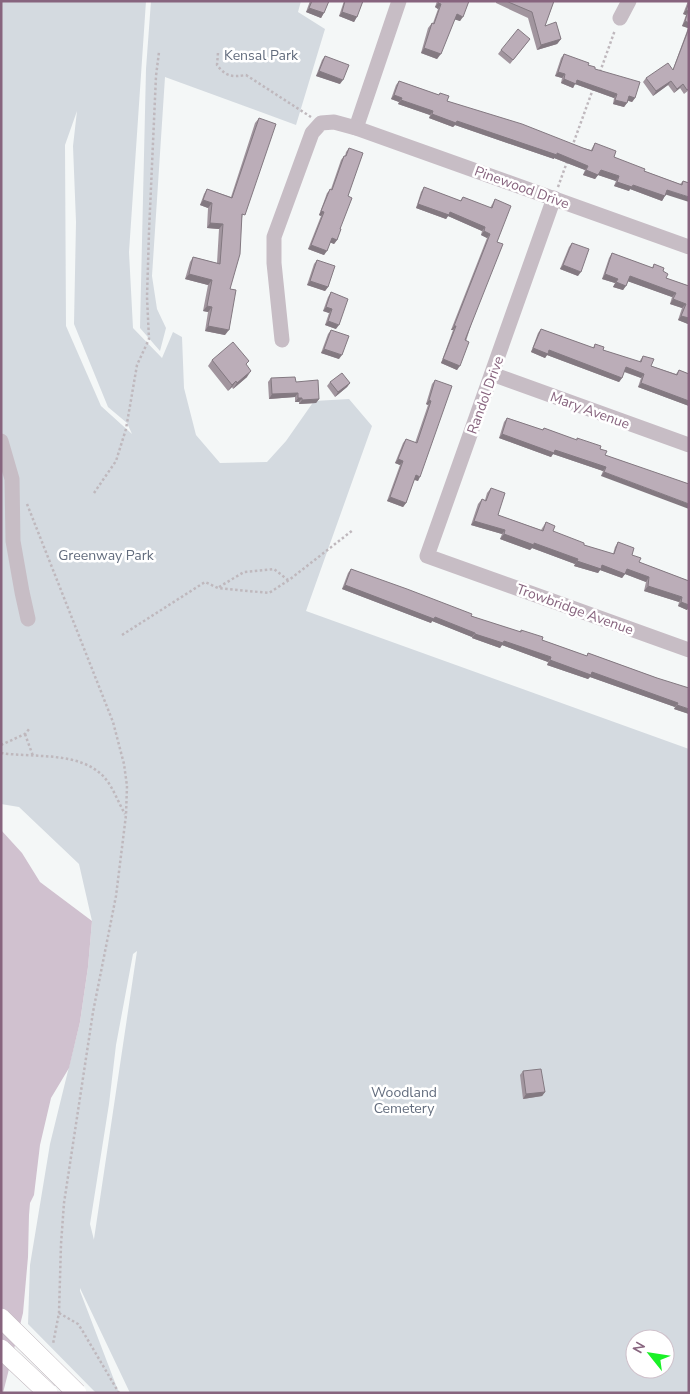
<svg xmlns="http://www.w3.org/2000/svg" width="690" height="1394" font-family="'Nunito Sans',sans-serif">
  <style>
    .green { fill: #d4dae0; fill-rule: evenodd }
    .water { fill: #d0c1cf }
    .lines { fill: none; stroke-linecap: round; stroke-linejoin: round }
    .path { stroke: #bfb8bd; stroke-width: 2.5; stroke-dasharray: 2.5 2.5; stroke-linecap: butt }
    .minor { stroke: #c7bdc5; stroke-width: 15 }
    .major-bridge-casing { stroke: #bdb3ba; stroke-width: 20; stroke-linecap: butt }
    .major-bridge { stroke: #fff; stroke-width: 19 }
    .wall { fill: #a1959e }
    .shaded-wall { fill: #837981 }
    .building { fill: #bbadb8; stroke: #837981 }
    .labels { text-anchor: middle; stroke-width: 5; stroke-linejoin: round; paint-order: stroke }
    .park-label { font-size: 14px; fill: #636d7e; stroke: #fff }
    .street-label { font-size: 14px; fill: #87647e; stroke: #fff }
  </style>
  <rect width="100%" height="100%" fill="#f4f7f7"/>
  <!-- green -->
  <g class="green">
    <path d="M1,1H146L129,252L133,328L162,358L173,332L182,337L184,388L196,435L220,463L267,462L286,441L314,401L349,399L372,426L306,611L689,749V1393H130L80,1288V1291L119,1393H96L28,1324L30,1265L50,1144L80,1022L88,967L92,921L79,864L19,807L1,804ZM77,111L73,146L76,222L74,324L108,407L127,423L132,434L101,406L66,326L65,145ZM137,951L94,1239V1240L90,1224L109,1104L116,1045L133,954ZM635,1339H665V1369H635Z"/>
    <path d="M151,1H301L298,12L325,29L296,125L165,77L152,276L157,309L166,328L160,351L140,328L146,69Z"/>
  </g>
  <!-- water -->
  <path class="water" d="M1,830L22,853L40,882L92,921L88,967L80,1022L69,1068L51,1098L40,1145L34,1195L30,1203L29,1215L28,1257L23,1313L3,1393H1Z"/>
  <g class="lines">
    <!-- path -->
    <g class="path">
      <path d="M218,53L217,65C226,77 232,77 246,75L311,117"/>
      <path d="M600,72L615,30"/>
      <path d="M572,147L593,89"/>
      <path d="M558,187L567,162"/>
      <path d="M94,493L116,461L126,429L137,365L149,339L147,297L149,232L156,76L159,52"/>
      <path d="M27,504L113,722L124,764L127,786L126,815L116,896L93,1012L64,1203L61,1244L59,1313L53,1344"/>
      <path d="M219,587L244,572L274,569L288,580"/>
      <path d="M122,635L205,582L218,588L269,593L289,580L353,530"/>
      <path d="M25,734L33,756"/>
      <path d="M1,745L25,734L30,728"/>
      <path d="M1,753C34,758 80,751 104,777C113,787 118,802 125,814"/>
      <path d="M59,1313L78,1324L82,1330L119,1393"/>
    </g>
    <!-- minor -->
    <g class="minor">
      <path d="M620,18L629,1"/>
      <path d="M356,128L399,1"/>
      <path d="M554,198L427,556L689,650"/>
      <path d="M282,340L274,263V237L312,133L321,123L334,122L356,128L689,247"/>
      <path d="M492,374L689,445"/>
      <path d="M1,441L12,479L13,541L22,592L28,619"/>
    </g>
    <!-- major-bridge casing -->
    <g class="major-bridge-casing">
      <g id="major-bridge">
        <path d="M1,1318L77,1393"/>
        <path d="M1,1349L48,1393"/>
      </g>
    </g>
    <!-- major-bridge -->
    <use href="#major-bridge" class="major-bridge"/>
  </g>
  <!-- wall -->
  <g class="wall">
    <path d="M310,1H329L321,18L306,12Z"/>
    <path d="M344,1H363L354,22L339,16Z"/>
    <path d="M437,1H469L460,21L455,19L437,59L421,53L428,28L432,23H433L438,9L435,7Z"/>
    <path d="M496,1H554L545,26L561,39L557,44L537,50L528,18L496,3Z"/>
    <path d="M688,1H689V90L684,94L680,88L674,93L668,85L653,96L643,82L646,78L673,69L688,28L682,26L686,15L683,14Z"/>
    <path d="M530,39L510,64L498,54L501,50Z"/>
    <path d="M564,54L588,65L635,98L632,102L628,101L624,107L613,104L614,98L575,84L573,88L561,83L562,78L555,76L561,58Z"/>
    <path d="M325,56L340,84L316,76L322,60Z"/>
    <path d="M399,81L439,95L440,93L447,101L583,148L591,150L595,143L614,157L644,171L680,184L683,181L689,183L665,195L662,201L630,189L629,191L614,186L616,181L598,175L595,179L583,175L585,170L554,158V159L455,125L453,127L429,118L430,115L398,104L399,102L391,99L396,85Z"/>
    <path d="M259,118L230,289L225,335L205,331L208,312L203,311L208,285L185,279L190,262L193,257L217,263L219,229L207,228L208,208L200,205L204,194L207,189L231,197L255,123Z"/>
    <path d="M349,148L348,196L337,240L334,244L330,242L324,255L308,249L321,216L319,215L327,193L331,189L341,160L344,156H345L346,152Z"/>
    <path d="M424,187L460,201L463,197L490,208L495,199L497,242L457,370L441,363L453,330H451L487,238L481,235L482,231L448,216L446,219L416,208L421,192Z"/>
    <path d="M572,243L578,276L560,269L569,247Z"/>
    <path d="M612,253L652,268L654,264L663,271L666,278L689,286V323L688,324L678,320L682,308L670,304L672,297L628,281L623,290L613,287L615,283L602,279L609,258Z"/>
    <path d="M317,260L328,287L325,291L307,285L314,264Z"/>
    <path d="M331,292L336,329L325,325L329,313L323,311L328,297Z"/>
    <path d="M541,329L593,348L595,344L603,350L639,362L643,356L651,366L676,374L679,370L689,374V406L638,387L641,378L624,372L622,378L619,382L547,355L545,358L531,352L538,333Z"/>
    <path d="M331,330L339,359L321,353L328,334Z"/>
    <path d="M212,360L246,365L247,377L233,389L232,387L228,391L208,366Z"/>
    <path d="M271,378L296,382L319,399L316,403L299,404V402H295V397L269,399L268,382Z"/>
    <path d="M435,380L418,481L414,480L406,503L403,507L387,501L400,465L395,463L403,443L406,439L415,443L428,405L426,404L432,384Z"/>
    <path d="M330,382L350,383L347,387L335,397L327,386Z"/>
    <path d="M507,418L542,430L544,428L600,449L605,455L642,468L601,476L603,471L553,454L551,457L499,438L504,422Z"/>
    <path d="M491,488L498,515L541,530L546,522L553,531L584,545L613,554L615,547L618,542L639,562L689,581V607L687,610L678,606L679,602L644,591L646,582L625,574L622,578L600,570L598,573L574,566L575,564L532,548L530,550L500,539L502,534L471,525L478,504L482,499L485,500L487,493Z"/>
    <path d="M351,569L471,616L520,632L521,630L542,640L587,656L588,653L657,678L689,714L674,709L675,707L590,677L588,679L547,665L548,662L502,645L500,648L472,638V637L432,621L431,623L342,589L348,573Z"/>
    <path d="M523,1071L545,1092L542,1096L523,1099L520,1075Z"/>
  </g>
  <!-- shaded-wall -->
  <g class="shaded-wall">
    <path d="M438,3L441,4L438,9L435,7Z"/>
    <path d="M309,8L324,13L321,18L306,12Z"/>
    <path d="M686,10L688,11L686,15L683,14Z"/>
    <path d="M342,12L357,17L354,22L339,16Z"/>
    <path d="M457,14L463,17L460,21L453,19Z"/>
    <path d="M685,21L689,23V26L688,28L682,26Z"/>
    <path d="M561,39L557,44L537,50L541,45Z"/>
    <path d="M424,48L441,54L437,59L421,53Z"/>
    <path d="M319,71L343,80L340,84L316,76Z"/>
    <path d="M558,72L565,74L562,78L555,76Z"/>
    <path d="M564,79L577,80L617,94L614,98L575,84L573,88L561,83Z"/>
    <path d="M671,81L668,85L653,96L656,91Z"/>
    <path d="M683,84L680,88L674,93L677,89Z"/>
    <path d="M394,95L402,98L399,102L391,99Z"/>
    <path d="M629,96L635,98L632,102L627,100Z"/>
    <path d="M401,100L433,111L430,115L398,104Z"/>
    <path d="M615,100L627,103L624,107L613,104Z"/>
    <path d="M432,114L457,121L557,153L588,166L585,170L554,158V159L455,125L453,127L429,118Z"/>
    <path d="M586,170H601L619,176L616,181L598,175L595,179L583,175Z"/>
    <path d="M617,182L633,185L665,196L662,201L630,189L629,191L614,186Z"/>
    <path d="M667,190L689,197V202L664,194Z"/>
    <path d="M203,200L212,203L208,208L200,205Z"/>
    <path d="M418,204L450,212L485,227L482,231L448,216L446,219L416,208Z"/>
    <path d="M321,211L324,212L321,216L319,215Z"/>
    <path d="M210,223L223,224L219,229L207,228Z"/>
    <path d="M484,231L490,234L487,238L481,235Z"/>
    <path d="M332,238L337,240L334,244L329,242Z"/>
    <path d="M311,245L327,251L324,255L308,249Z"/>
    <path d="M563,265L581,272L578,276L560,269Z"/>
    <path d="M189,274L212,280L208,285L185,279Z"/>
    <path d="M605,274L618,279L615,283L602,279Z"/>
    <path d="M630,276L676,293L672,297L627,281Z"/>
    <path d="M310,281L328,287L325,291L307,285Z"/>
    <path d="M616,282L626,286L623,290L613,287Z"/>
    <path d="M673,299L686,304L682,308L670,304Z"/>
    <path d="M207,306L212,307L208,312L203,311Z"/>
    <path d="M326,307L332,309L329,313L323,311Z"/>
    <path d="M681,316L689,318V323L688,324L678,320Z"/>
    <path d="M328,321L339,325L336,329L325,325Z"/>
    <path d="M208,326L229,330L225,335L205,331Z"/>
    <path d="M454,326H456L453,330H451Z"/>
    <path d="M533,348L549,350L622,378L619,382L547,355L545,358L531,352Z"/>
    <path d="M324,349L342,355L339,359L321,353Z"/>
    <path d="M443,359L460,366L457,370L441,363Z"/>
    <path d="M626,367L644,374L641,378L623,371Z"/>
    <path d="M251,371L247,377L233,389L237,383Z"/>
    <path d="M236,381L232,387L228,391L232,385Z"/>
    <path d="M350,383L347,387L335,397L338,392Z"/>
    <path d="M641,383L689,401V406L638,387Z"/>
    <path d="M298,393L295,397L269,399L272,394Z"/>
    <path d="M298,398H302L299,402H295Z"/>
    <path d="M319,399L316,403L299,404L302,400Z"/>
    <path d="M429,400L431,401L428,405L426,404Z"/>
    <path d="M502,434L555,450L606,467L603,471L553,454L551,457L499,438Z"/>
    <path d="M398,459L403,461L400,465L395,463Z"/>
    <path d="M604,472L689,504V509L601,476Z"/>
    <path d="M416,475L420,477L418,481L413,479Z"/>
    <path d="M390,497L406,503L403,507L387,501Z"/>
    <path d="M474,521L505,530L502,534L471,525Z"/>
    <path d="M504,534L534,543L578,559L575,564L532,548L530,550L500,539Z"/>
    <path d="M577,561L627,569L649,577L646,582L625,574L622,578L600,570L598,573L574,566Z"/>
    <path d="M345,585L435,617L475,633L472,637L432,621L431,623L342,589Z"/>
    <path d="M648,586L682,597L679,602L644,591Z"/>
    <path d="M681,602L689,605V607L687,610L678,606Z"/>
    <path d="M475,634L504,641L551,657L548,662L502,645L500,648L472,638Z"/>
    <path d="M550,660L592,672L678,703L675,707L590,677L588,679L547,665Z"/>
    <path d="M677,705L689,709V714L674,709Z"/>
    <path d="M545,1092L542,1096L523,1099L526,1094Z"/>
  </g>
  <!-- building -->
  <g class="building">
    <path d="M312,1H329L324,13L309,8Z"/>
    <path d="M345,1H363L357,17L342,12Z"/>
    <path d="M439,1H469L463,17L457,14L441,54L424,48L432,23L434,24L441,4L438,3Z"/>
    <path d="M506,1H554L545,26L556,22L561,39L541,45L532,12Z"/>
    <path d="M689,3V23L685,21L688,11L686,10Z"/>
    <path d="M689,28V88L687,90L683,84L677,89L671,81L656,91L646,78L668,63L673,70Z"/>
    <path d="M518,29L530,39L513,60L501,50Z"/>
    <path d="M564,54L589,63L588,65L595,67V69L640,82L635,98L629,96L627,103L615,100L617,94L577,80L576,84L564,79L565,74L558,72Z"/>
    <path d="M325,56L349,65L343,80L319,71Z"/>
    <path d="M399,81L439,95L440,93L449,96L447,101L522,124L583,148L592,151L595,143L616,151L614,157L645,169L644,171L682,185L683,181L689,183V197L667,190L665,196L633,185L632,187L617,182L619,176L601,170L598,175L586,170L588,166L557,153V155L457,121L456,123L432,114L433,111L401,100L402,98L394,95Z"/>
    <path d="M259,118L276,124L245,215L242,214L240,254L230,289L236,290L229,330L208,326L212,307L207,306L212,280L189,274L193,257L220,264L223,224L210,223L212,203L203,200L207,189L232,198Z"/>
    <path d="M349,148L363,153L348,196L352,198L340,229H341L337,240L332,238L327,251L311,245L324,212L321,211L330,189L332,190L344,156H346Z"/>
    <path d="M424,187L461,201L463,197L489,207L492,208L495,199L511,206L497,242L503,244L465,340L469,342L460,366L443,359L456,326H454L490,234L484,231L485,227L450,212L449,215L418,204Z"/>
    <path d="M572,243L589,249L581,272L563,265Z"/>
    <path d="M612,253L653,268L654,264L664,268L663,271L668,274L666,278L689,286V318L681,316L686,304L673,299L676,293L630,276L626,286L616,282L618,279L605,274Z"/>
    <path d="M317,260L335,266L328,287L310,281Z"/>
    <path d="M331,292L348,299L339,325L328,321L332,309L326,307Z"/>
    <path d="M541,329L594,348L595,344L604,347L603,350L641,362L643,356L654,359L651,366L677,375L679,370L689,374V401L641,383L644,374L626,367L622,378L549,350L548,354L533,348Z"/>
    <path d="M331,330L349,336L342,355L324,349Z"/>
    <path d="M233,342L249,361L246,364L251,371L237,383L236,381L232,385L212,360Z"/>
    <path d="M342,373L350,383L338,392L330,382Z"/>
    <path d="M295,377L296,382L318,380L319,399L302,400V398H298V393L272,394L271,378Z"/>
    <path d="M435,380L452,386L420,477L416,475L406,503L390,497L403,461L398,459L406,439L417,443L431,401L429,400Z"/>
    <path d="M507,418L543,430L544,428L577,440V438L601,446L600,449L607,451L605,455L689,484V504L604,472L606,467L555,450L554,453L502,434Z"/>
    <path d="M491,488L505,493L498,515L543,531L546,522L555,526L553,531L584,543V545L614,554L618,542L634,548L632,555L641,558L639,562L689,581V605L681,602L682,597L648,586L649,577L627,569L625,574L602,565L601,569L577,561L578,559L534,543V545L504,534L505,530L474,521L482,499L486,501Z"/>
    <path d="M351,569L407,589L472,614L471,616L521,632V630L543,637L542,640L587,656L588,653L657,678L689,688V709L677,705L678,703L592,672L591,675L550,660L551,657L504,641L503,643L475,634V633L435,617L434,619L345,585Z"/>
    <path d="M541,1069L545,1092L526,1094L523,1071Z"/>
  </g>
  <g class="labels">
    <!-- park labels -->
    <g class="park-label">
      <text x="261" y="60">Kensal Park</text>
      <text x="106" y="560">Greenway Park</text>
      <text x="404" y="1097">Woodland<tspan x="404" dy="16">Cemetery</tspan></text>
    </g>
    <!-- street labels -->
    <g class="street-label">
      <text transform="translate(522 187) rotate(20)" y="5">Pinewood Drive</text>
      <text transform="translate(485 395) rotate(-70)" y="5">Randol Drive</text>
      <text transform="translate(590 410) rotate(20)" y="5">Mary Avenue</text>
      <text transform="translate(575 609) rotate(20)" y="5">Trowbridge Avenue</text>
    </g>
  </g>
  <!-- border -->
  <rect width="690" height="1394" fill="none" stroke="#87647e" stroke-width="5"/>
  <!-- north arrow -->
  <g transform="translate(650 1354) rotate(300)"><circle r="24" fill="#ffffff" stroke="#cfc1cb"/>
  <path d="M0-4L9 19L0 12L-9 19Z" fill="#1af127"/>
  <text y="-8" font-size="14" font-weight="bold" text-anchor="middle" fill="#87647e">N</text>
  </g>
</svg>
